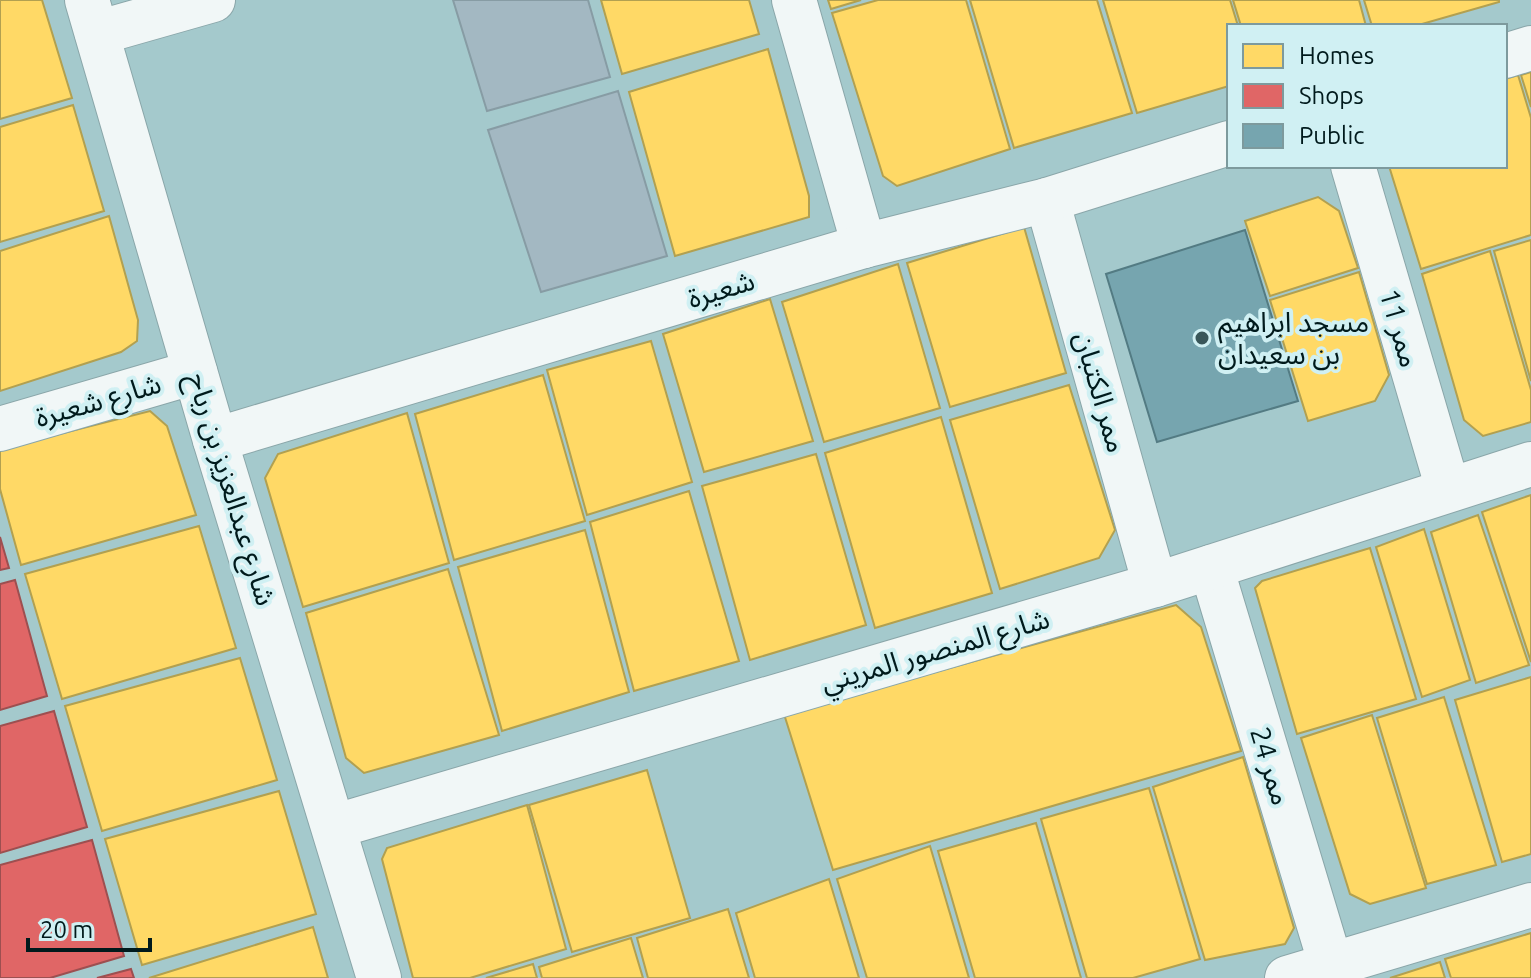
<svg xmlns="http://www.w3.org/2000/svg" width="1531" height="978" font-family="Ubuntu,'Noto Sans Arabic',sans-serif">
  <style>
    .homes { fill: #ffd966; stroke: #b2a050; stroke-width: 2 }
    .shops { fill: #e06666; stroke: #9d4f50; stroke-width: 2 }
    .public { fill: #76a5af; stroke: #537b83; stroke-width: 2 }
    .building { fill: #a3b8c2; stroke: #879ca4; stroke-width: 2 }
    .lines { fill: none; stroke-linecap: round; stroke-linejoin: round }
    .minor-casing { stroke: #8aa6a9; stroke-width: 46 }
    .minor { stroke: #f1f7f7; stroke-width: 44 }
    .poi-dot { fill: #39575a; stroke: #d0f0f3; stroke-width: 3 }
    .labels { text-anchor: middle; stroke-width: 8; stroke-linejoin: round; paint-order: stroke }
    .street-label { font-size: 28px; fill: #001a1c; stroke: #d0f0f3 }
    .poi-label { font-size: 28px; fill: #001a1c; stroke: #d0f0f3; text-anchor: start }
  </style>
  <rect width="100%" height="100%" fill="#a4c9cc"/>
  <!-- homes -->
  <g class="homes">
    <path d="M0,0H42L72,98L0,119Z"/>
    <path d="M601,0H749L759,34L622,74Z"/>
    <path d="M828,0H861L831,9Z"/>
    <path d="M878,0H966L1010,149L897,186L883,176L832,13Z"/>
    <path d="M970,0H1097L1132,113L1014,148Z"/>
    <path d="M1103,0H1230L1238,26H1229V86L1137,113Z"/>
    <path d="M1233,0H1359L1366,26H1241Z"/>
    <path d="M1364,0H1499V2L1415,26H1372Z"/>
    <path d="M768,49L809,196V217L675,256L629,92Z"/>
    <path d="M1531,72V107L1521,75Z"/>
    <path d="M1518,75L1531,118V235L1421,269L1389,166H1505V79Z"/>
    <path d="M73,105L104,211L0,242V127Z"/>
    <path d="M1318,197L1339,211L1358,268L1270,296L1245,221Z"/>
    <path d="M109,216L138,320L137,341L121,352L0,391V251Z"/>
    <path d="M1024,227L1066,373L950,407L907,263Z"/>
    <path d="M1531,240V381L1494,251Z"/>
    <path d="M1490,251L1531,390V422L1483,436L1464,420L1422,274Z"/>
    <path d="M898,264L940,408L824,442L782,302Z"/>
    <path d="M1359,272L1389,375L1375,401L1308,421L1270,300Z"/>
    <path d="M770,299L813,441L704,472L663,334Z"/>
    <path d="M651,341L692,482L587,515L547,370Z"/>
    <path d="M543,375L585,521L454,560L415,414Z"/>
    <path d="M1069,385L1115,530L1099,558L1000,589L950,420Z"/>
    <path d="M150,411L167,426L196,515L21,565L0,489V449Z"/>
    <path d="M407,413L449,563L303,607L265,478L278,454Z"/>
    <path d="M941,417L992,593L875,628L825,453Z"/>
    <path d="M816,454L866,625L750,660L702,486Z"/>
    <path d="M689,491L739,661L634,691L590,522Z"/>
    <path d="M1531,495V662L1482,512Z"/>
    <path d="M1478,515L1529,665L1476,683L1431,532Z"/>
    <path d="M199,526L236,648L62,699L25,574Z"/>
    <path d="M1424,529L1470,680L1422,697L1376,547Z"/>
    <path d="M585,530L629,692L502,731L458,567Z"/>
    <path d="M1370,548L1416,699L1297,734L1255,588L1262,581Z"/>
    <path d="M448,569L499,735L364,773L346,758L306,613Z"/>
    <path d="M1176,605L1201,627L1241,751L833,870L784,714Z"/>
    <path d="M240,658L277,780L102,831L65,706Z"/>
    <path d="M1531,677V854L1502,862L1455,700Z"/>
    <path d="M1444,697L1496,865L1427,884L1377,718Z"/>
    <path d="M1372,715L1426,888L1370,904L1350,894L1301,738Z"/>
    <path d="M1243,757L1294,928L1285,944L1205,960L1153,787Z"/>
    <path d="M647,770L690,918L572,952L529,805Z"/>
    <path d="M1149,788L1200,959L1133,978H1087L1041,819Z"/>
    <path d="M279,791L316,914L142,965L105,839Z"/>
    <path d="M527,805L566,949L470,978H413L382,859L387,848Z"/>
    <path d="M1036,823L1081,978H975L938,851Z"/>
    <path d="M930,846L969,978H867L837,879Z"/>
    <path d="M829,879L859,978H755L736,913Z"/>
    <path d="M728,909L749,978H648L637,938Z"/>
    <path d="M313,927L328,978H149Z"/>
    <path d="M1531,933V978H1451L1445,959Z"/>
    <path d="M631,938L643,978H542L539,967Z"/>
    <path d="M1440,962L1445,978H1390Z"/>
    <path d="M533,964L537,978H486Z"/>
  </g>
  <!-- shops -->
  <g class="shops">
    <path d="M0,537L9,568L0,570Z"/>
    <path d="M15,580L47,696L0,710V584Z"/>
    <path d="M54,711L87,827L0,853V726Z"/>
    <path d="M92,840L124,956L50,978H0V865Z"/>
    <path d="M131,969L134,978H97Z"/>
  </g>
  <!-- public -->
  <path class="public" d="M1245,230L1298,401L1157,442L1106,274Z"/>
  <!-- building -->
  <g class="building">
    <path d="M453,0H588L610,77L487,111Z"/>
    <path d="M618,91L667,256L541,292L488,130Z"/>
  </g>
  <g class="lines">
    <!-- minor casing -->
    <g class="minor-casing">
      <g id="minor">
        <path d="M87,0L215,440L379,978"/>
        <path d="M794,0L864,246"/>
        <path d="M97,33L213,0"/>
        <path d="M1505,56L1531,48"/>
        <path d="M1353,166L1448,489"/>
        <path d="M1047,200L1155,585"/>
        <path d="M0,429L195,372"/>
        <path d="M215,440L864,246L1047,200L1229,143"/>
        <path d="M1211,567L1331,965"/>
        <path d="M336,826L1155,585L1531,464"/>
        <path d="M1287,978L1531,905"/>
      </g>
    </g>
    <!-- minor -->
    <use href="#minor" class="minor"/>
  </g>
  <!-- markers -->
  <circle class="poi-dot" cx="1202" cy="338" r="8"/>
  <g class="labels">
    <!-- street labels -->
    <g class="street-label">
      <text transform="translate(721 289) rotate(-17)" y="10">شعيرة</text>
      <text transform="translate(1400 328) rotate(74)" y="10">ممر 11</text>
      <text transform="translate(1101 392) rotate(74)" y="10">ممر الكتبان</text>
      <text transform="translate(98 400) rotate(-16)" y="10">شارع شعيرة</text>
      <text transform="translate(232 489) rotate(73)" y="10">شارع عبدالعزيز بن رباح</text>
      <text transform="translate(935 650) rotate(-16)" y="10">شارع المنصور المريني</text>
      <text transform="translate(1271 766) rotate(73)" y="10">ممر 24</text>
    </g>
    <!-- poi labels -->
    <g class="poi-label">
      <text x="1218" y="332">مسجد ابراهيم<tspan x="1218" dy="32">بن سعيدان</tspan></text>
    </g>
  </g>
  <!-- legend -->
  <rect x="1227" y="24" width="280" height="144" fill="#d0f0f3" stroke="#7d9a9d" stroke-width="2"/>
  <rect x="1243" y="44" width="40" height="24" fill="#ffd966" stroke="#7d9a9d" stroke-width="2"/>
  <text x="1299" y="64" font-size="24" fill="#001a1c">Homes</text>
  <rect x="1243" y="84" width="40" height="24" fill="#e06666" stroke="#7d9a9d" stroke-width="2"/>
  <text x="1299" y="104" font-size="24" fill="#001a1c">Shops</text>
  <rect x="1243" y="124" width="40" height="24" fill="#76a5af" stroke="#7d9a9d" stroke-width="2"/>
  <text x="1299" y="144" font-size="24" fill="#001a1c">Public</text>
  <!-- scale -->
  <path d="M28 938v12h122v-12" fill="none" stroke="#001a1c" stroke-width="4"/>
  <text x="40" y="938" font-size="24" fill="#001a1c" stroke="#d0f0f3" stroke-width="6" paint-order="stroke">20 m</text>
</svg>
